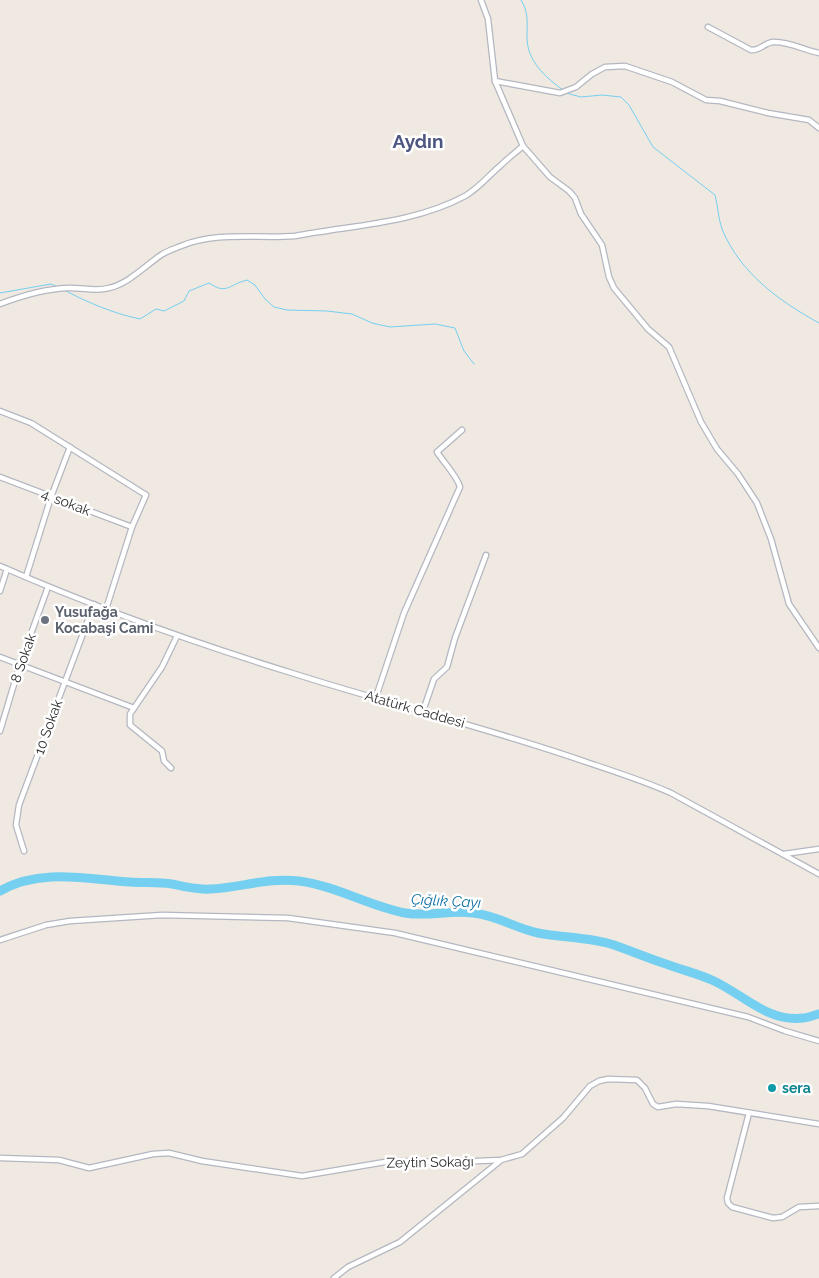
<svg xmlns="http://www.w3.org/2000/svg" width="819" height="1278" font-family="Raleway,sans-serif">
  <style>
    .lines { fill: none; stroke-linecap: round; stroke-linejoin: round }
    .stream { stroke: #75cff0; stroke-width: 1 }
    .river { stroke: #75cff0; stroke-width: 9 }
    .minor-casing { stroke: #b4b7c1; stroke-width: 7 }
    .minor { stroke: #fff; stroke-width: 4.5 }
    .worship-dot { fill: #6b7280; stroke: #fff; stroke-width: 2 }
    .culture-dot { fill: #0f9aa8; stroke: #fff; stroke-width: 2 }
    .labels { text-anchor: middle; stroke-width: 5; stroke-linejoin: round; paint-order: stroke }
    .street-label { font-size: 14px; fill: #2e2e2e; stroke: #fff }
    .worship-label { font-size: 14px; font-weight: bold; fill: #5b616d; stroke: #fff; text-anchor: start }
    .culture-label { font-size: 14px; font-weight: bold; fill: #0d838f; stroke: #fff; text-anchor: start }
    .water-label { font-size: 15px; font-style: italic; fill: #0d6fa3; stroke: #fff }
    .district-label { font-size: 19px; font-weight: bold; fill: #4d5680; stroke: #fff }
  </style>
  <rect width="100%" height="100%" fill="#efe9e1"/>
  <g class="lines">
    <!-- stream -->
    <g class="stream">
      <path d="M521,0C529,12 527,24 527,37C527,61 545,77 563,90"/>
      <path d="M566,93L581,97L602,95L621,97L629,105L653,147L715,195C718,206 718,218 722,229C740,273 779,301 819,323"/>
      <path d="M64,290C89,303 112,313 140,319L156,309L164,311L184,301L189,291L209,283C227,295 228,285 247,280L255,285L265,299L274,307L287,310L327,311L352,314L372,323L390,327L435,324L455,328L464,351L474,364"/>
      <path d="M0,293L51,284L56,286"/>
    </g>
    <!-- river -->
    <path class="river" d="M0,891C40,868 86,879 130,882C144,883 159,882 172,884C185,887 197,890 210,889C240,888 268,877 299,881C337,886 369,906 405,913C428,917 450,910 473,913C496,915 515,928 538,933C563,938 589,937 614,945C631,951 648,958 666,964C682,970 699,974 714,981C744,995 767,1022 803,1018C808,1018 814,1015 819,1014"/>
    <!-- minor casing -->
    <g class="minor-casing">
      <g id="minor">
        <path d="M481,0L488,19L495,81L523,146L550,177L569,191L575,198L581,214L602,245L609,277L614,288L648,329L669,347L701,422L717,449L738,474L757,503L771,539L789,604L819,648"/>
        <path d="M708,27L751,50C760,51 764,43 773,42C788,41 804,50 819,53"/>
        <path d="M495,81L560,93L576,87L592,74L605,67L625,66L672,82L706,100L720,101L768,113L809,120L819,128"/>
        <path d="M0,304C21,296 44,289 67,288C81,287 95,292 109,288C128,284 145,266 161,255C167,251 174,249 181,246C218,231 257,239 295,236C352,225 413,224 465,196C479,188 488,176 500,166C507,159 515,153 523,146"/>
        <path d="M0,411L31,423L146,495L132,527L106,609"/>
        <path d="M0,477L132,527"/>
        <path d="M0,566C96,608 195,643 295,674C393,705 492,729 589,763C616,772 644,781 671,793L819,874"/>
        <path d="M26,577L51,497L70,447"/>
        <path d="M0,591L7,569"/>
        <path d="M0,657L134,708"/>
        <path d="M376,697L404,613L460,487C457,476 444,463 437,452L462,430"/>
        <path d="M423,711L434,679L447,667L455,638L486,555"/>
        <path d="M0,731L20,664L48,587"/>
        <path d="M171,768L164,761L162,751L130,725V714L162,667L177,636"/>
        <path d="M24,851L16,825L19,805L94,604"/>
        <path d="M784,854L819,849"/>
        <path d="M0,940L46,925L70,921L162,915L288,918L395,933L748,1017L785,1031L819,1041"/>
        <path d="M749,1113L727,1198L728,1203L732,1207L773,1218L782,1217L799,1207L819,1206"/>
        <path d="M0,1158L59,1160L89,1168L153,1154L169,1153L202,1161L302,1176L391,1161L456,1162L501,1160L522,1154L563,1118L590,1086L599,1081L608,1079L637,1080L645,1088L653,1104L658,1107L676,1104L708,1106L819,1124"/>
        <path d="M334,1278L348,1267L400,1242L500,1161"/>
      </g>
    </g>
    <!-- minor -->
    <use href="#minor" class="minor"/>
  </g>
  <!-- markers -->
  <circle class="worship-dot" cx="45" cy="620" r="5"/>
  <circle class="culture-dot" cx="772" cy="1088" r="5"/>
  <g class="labels">
    <!-- street labels -->
    <g class="street-label">
      <text transform="translate(66 502) rotate(21)" y="5">4. sokak</text>
      <text transform="translate(23 658) rotate(-71)" y="5">8 Sokak</text>
      <text transform="translate(415 709) rotate(16)" y="5">Atatürk Caddesi</text>
      <text transform="translate(48 727) rotate(-70)" y="5">10 Sokak</text>
      <text transform="translate(430 1162) rotate(-1)" y="5">Zeytin Sokağı</text>
    </g>
    <!-- worship labels -->
    <g class="worship-label">
      <text x="55" y="617">Yusufağa<tspan x="55" dy="16">Kocabaşi Cami</tspan></text>
    </g>
    <!-- culture labels -->
    <g class="culture-label">
      <text x="782" y="1093">sera</text>
    </g>
    <!-- water labels -->
    <g class="water-label">
      <text transform="translate(446 901) rotate(3)" y="5">Çığlık Çayı</text>
    </g>
    <!-- district labels -->
    <g class="district-label">
      <text x="418" y="148">Aydın</text>
    </g>
  </g>
</svg>
